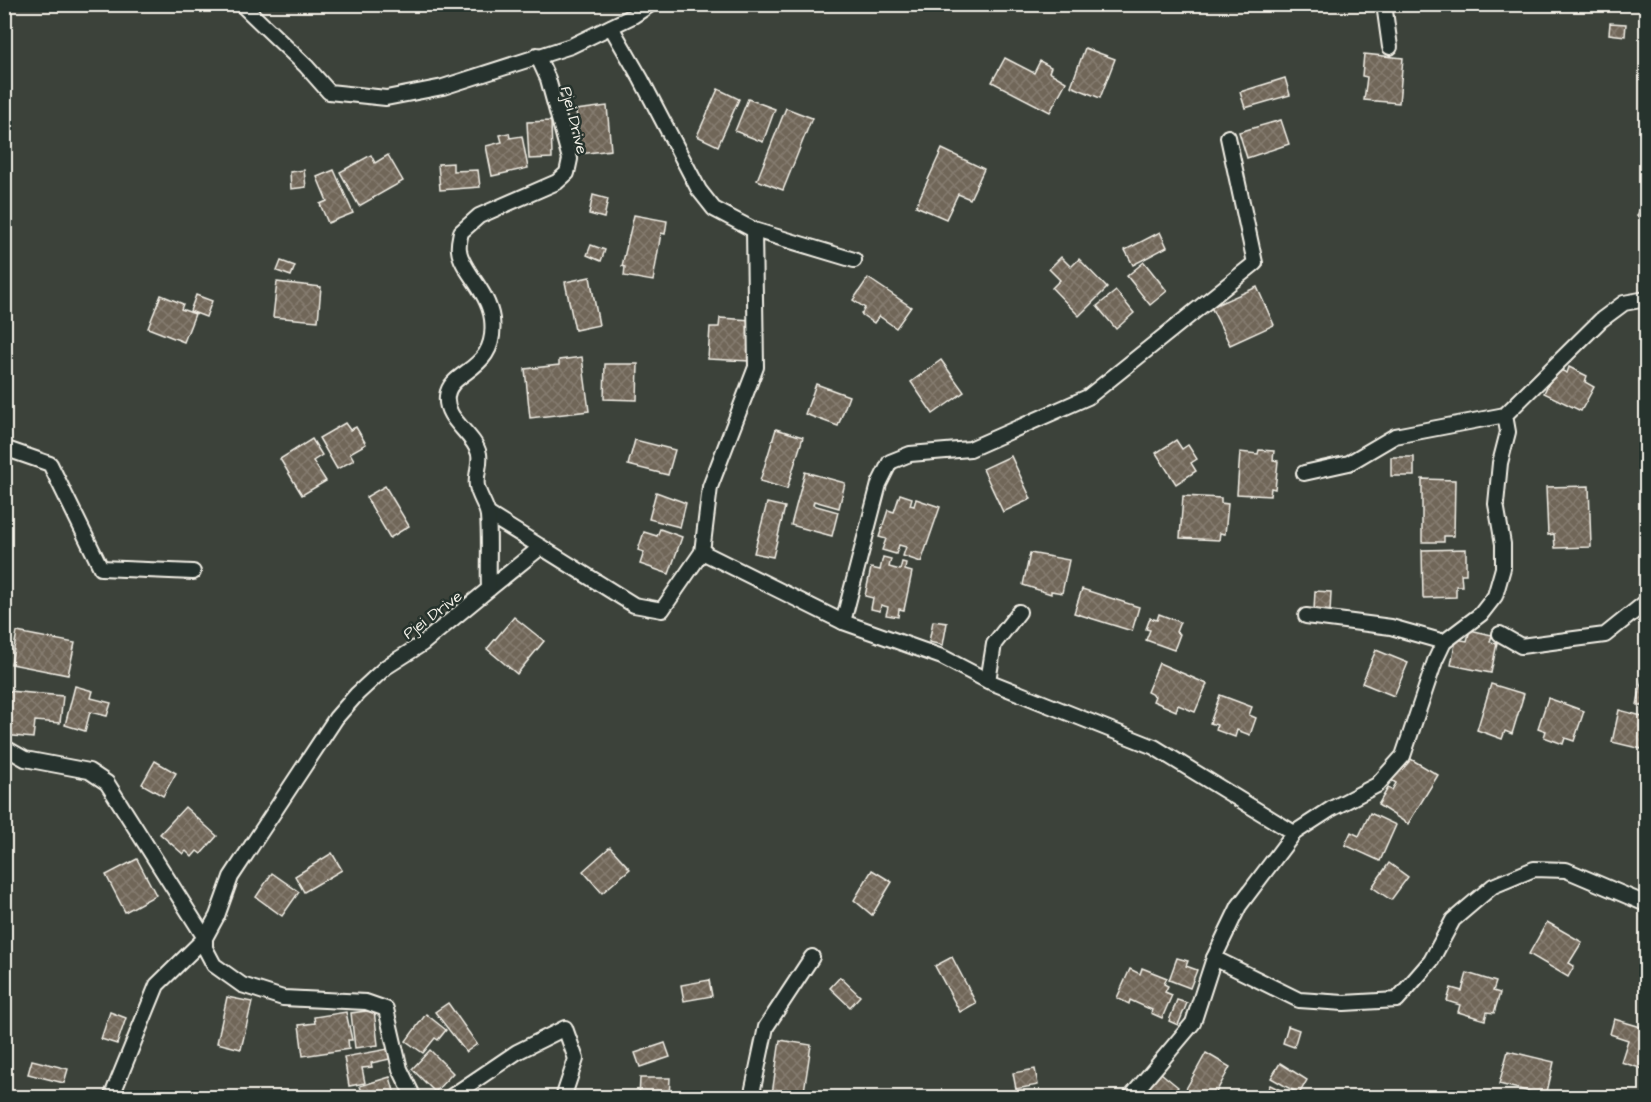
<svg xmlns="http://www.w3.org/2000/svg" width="1651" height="1102" font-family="'Architects Daughter',sans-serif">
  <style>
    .building { fill: url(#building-cross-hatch); stroke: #f4f1e8; stroke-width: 1.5 }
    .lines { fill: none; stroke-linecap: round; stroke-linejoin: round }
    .street-casing { stroke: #f4f1e8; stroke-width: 18 }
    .street { stroke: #26332d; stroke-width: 14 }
    .labels { text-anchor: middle; stroke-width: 5; stroke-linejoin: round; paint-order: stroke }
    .street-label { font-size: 16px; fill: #f4f1e8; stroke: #26332d }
  </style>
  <defs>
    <pattern id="building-cross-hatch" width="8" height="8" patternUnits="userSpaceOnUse" patternTransform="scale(1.5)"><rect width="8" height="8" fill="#706658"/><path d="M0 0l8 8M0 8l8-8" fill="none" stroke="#857c70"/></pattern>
  </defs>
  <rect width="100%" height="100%" fill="#3c423a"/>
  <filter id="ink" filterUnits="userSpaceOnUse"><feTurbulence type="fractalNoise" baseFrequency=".0167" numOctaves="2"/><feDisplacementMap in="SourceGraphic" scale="12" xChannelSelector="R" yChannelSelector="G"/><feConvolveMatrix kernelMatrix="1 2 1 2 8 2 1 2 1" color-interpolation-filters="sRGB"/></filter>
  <g filter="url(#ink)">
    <!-- building -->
    <g class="building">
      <path d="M1610,23L1626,24L1625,36L1609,34Z"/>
      <path d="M1085,48L1115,59L1100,98L1071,86Z"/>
      <path d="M1364,54L1403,58L1399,103L1364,100L1367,77L1362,76Z"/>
      <path d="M1005,58L1034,73L1040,61L1051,67L1049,72L1066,82L1050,112L992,82Z"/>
      <path d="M1285,78L1290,95L1245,108L1240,92Z"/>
      <path d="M718,89L739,99L718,146L697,136Z"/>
      <path d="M748,99L775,109L763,142L735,131Z"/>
      <path d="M607,106L611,150L580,154L576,110Z"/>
      <path d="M786,108L812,118L783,190L757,180Z"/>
      <path d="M1281,120L1289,144L1247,158L1239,132Z"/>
      <path d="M551,121L552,158L529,159L527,122Z"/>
      <path d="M509,133L510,138L522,136L528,168L492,176L486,146L502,142L500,135Z"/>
      <path d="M942,149L984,169L970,199L958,194L946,219L916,206Z"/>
      <path d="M371,155L375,163L388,155L403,181L359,206L340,172Z"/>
      <path d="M453,163V171L478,170L480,187L440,190L438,164Z"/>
      <path d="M304,170L306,187L291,189L290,172Z"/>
      <path d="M334,170L353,213L328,223L320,204L327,201L317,177Z"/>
      <path d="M593,195L608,199L604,218L589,214Z"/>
      <path d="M1644,200L1646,201V220L1637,216Z"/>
      <path d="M634,215L667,221L665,234L661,233L653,281L624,276L625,267L622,266Z"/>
      <path d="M1160,232L1167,247L1133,265L1125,250Z"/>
      <path d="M591,245L605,250L601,261L587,255Z"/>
      <path d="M1061,257L1071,267L1079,259L1107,288L1079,316L1052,288L1060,280L1049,269Z"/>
      <path d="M281,261L295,266L291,276L277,271Z"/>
      <path d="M1144,262L1167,291L1150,305L1127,276Z"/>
      <path d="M590,277L599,325L575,330L565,282Z"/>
      <path d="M868,278L911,307L896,328L879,316L874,323L861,314L865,308L853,300Z"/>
      <path d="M277,282L321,287L318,321L273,317Z"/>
      <path d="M1257,287L1274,325L1230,345L1211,307Z"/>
      <path d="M1116,291L1134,313L1116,329L1097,306Z"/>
      <path d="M161,295L183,304L181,309L195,314L184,342L148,328Z"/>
      <path d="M196,295L212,301L206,317L190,311Z"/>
      <path d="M720,318L752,320L750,361L708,359L710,327H719Z"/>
      <path d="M582,357L589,411L530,418L525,369L559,365V360Z"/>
      <path d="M941,360L964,392L933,414L911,382Z"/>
      <path d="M605,364H638L637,400L604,399Z"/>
      <path d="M1569,367L1587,376L1585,382L1594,387L1581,411L1544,393L1556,368L1567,373Z"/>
      <path d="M816,384L849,396L838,426L805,414Z"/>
      <path d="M345,423L350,430L356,427L366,444L350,453L354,460L337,469L319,438Z"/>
      <path d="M776,429L803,437L787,489L760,481Z"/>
      <path d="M312,439L322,455L313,461L326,481L302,495L280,459Z"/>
      <path d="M635,440L675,450L668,475L628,465Z"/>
      <path d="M1176,440L1182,449L1188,445L1197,459L1191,463L1196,471L1176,484L1156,453Z"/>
      <path d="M1259,450L1274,451L1273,460L1278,461L1275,489L1271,488L1270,496L1237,494L1240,452L1258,454Z"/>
      <path d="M1011,456L1031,499L1003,512L983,469Z"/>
      <rect x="1391" y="457" width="23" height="19"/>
      <path d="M805,472L845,483L839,508L814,501L813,505L838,512L832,536L791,525Z"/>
      <path d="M1422,479L1455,480L1454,536H1444V542H1422Z"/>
      <path d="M385,486L409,526L390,538L366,497Z"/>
      <path d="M1589,486L1591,547L1555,548L1554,534L1548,535L1546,487Z"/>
      <path d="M656,492L686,503L680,527L649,519Z"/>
      <path d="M900,494L912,498L910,505L914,506L916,499L940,507L921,562L903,556L906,547L899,545L896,554L882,550L886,539L879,537L888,510L894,512Z"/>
      <path d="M1183,496L1221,498V503L1228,504L1225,534L1220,533L1219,540L1180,538Z"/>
      <path d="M767,503L785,507L773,557L754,553Z"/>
      <path d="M660,529L682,537L669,574L640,564L644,552L638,550L644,532L657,536Z"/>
      <path d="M1466,549V574H1461L1462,586H1456V597L1423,598L1422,550Z"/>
      <path d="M1030,553L1069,560L1062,593L1051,591V594L1023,585Z"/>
      <path d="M883,557L891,559L889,567L900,570L902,562L906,563L905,570L912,572L904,610L899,609L898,617L886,615L888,607L881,605L880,611L871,609L873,598L865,596L871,568L880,570Z"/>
      <path d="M1082,589L1139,607L1132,631L1074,613Z"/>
      <path d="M1315,591L1331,592L1330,612L1314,610Z"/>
      <path d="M1159,614L1180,622L1176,632L1180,634L1174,650L1146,640L1150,630L1146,629L1150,618L1157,620Z"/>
      <path d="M514,617L544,641L517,674L487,649Z"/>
      <path d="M933,621L947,623L943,645L929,642Z"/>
      <path d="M1470,630L1492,635L1490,642L1497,643L1491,673L1451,665L1456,639L1467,641Z"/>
      <path d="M17,632L75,643L68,675L11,664Z"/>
      <path d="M1376,650L1408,663L1394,696L1362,683Z"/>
      <path d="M1159,663L1207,684L1195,712L1178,705L1176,711L1153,701L1155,696L1147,692Z"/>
      <path d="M1646,677V707L1637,705L1642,680L1646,681Z"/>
      <path d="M1491,684L1524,694L1512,734L1505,731L1502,739L1477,730Z"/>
      <path d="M75,686L93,691L91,698L111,703L107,716L90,712L85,731L65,725Z"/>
      <path d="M9,691L63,696L60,723L35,721L33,738L4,735Z"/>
      <path d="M1220,695L1252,707L1249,715L1256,718L1250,735L1237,730L1235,737L1216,730L1217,725L1210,723Z"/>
      <path d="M1548,698L1584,711L1574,741L1565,738L1563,744L1544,737L1546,731L1538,728Z"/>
      <path d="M1619,710L1646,717V750L1612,742Z"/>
      <path d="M1409,758L1438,775L1408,824L1378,805L1388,788L1392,790L1396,783L1391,780L1400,764L1404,766Z"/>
      <path d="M155,761L176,773L163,796L142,784Z"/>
      <path d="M185,807L217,836L201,854L197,851L192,857L186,851L183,854L160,834Z"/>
      <path d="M1370,813L1396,825L1380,861L1345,845L1351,832L1359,836Z"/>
      <path d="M610,847L630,869L602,893L583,871Z"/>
      <path d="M332,853L342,870L304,892L295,876Z"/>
      <path d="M137,859L156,895L125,912L106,875Z"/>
      <path d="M1389,863L1408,877L1391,900L1372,887Z"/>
      <path d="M872,870L892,882L872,915L854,900Z"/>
      <path d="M272,873L299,892L282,916L256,897Z"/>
      <path d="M1547,922L1582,942L1569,963L1574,966L1568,977L1529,954Z"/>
      <path d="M952,957L976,1003L960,1012L935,966Z"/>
      <path d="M1177,958L1188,961L1186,966L1197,970L1190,988L1169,980Z"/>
      <path d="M1142,968L1167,978L1164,984L1168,986L1165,992L1172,995L1162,1018L1151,1013L1152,1010L1130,1000L1129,1004L1117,998L1130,969L1140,974Z"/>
      <path d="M1467,973L1496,982L1493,991L1500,993L1494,1013L1487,1012L1485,1020L1458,1012L1460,1005L1447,1001L1451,988L1462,991Z"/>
      <path d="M840,977L860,996L850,1007L830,988Z"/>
      <path d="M709,980L712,996L684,1001L681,985Z"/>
      <path d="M227,997L252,1002L241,1049L217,1043Z"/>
      <path d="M1177,1000L1187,1003L1178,1025L1169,1021Z"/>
      <path d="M448,1003L477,1044L466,1052L435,1012Z"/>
      <path d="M374,1010L378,1045L355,1048L351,1013Z"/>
      <path d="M110,1012L126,1018L117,1044L101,1039Z"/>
      <path d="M346,1012L352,1040H348L349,1049L303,1056L299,1025L315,1023L314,1017Z"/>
      <path d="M426,1014L446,1030L438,1040L435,1038L423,1053L406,1041Z"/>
      <path d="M1644,1017L1646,1018V1070L1621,1062L1628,1040L1610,1034L1614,1019L1641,1027Z"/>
      <path d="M1288,1026L1299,1030L1294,1047L1283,1043Z"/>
      <path d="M780,1040L811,1045L803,1098L772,1094Z"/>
      <path d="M665,1043L670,1057L640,1067L635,1053Z"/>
      <path d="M388,1049L390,1059L371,1063L372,1067L362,1068L365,1083L349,1086L344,1057Z"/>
      <path d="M430,1050L453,1073L435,1092L412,1069Z"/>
      <path d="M1508,1051L1554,1062L1546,1096L1499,1084Z"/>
      <path d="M1206,1053L1230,1067L1213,1098H1181Z"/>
      <path d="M32,1060L68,1069L64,1083L28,1074Z"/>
      <path d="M1280,1063L1307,1080L1299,1094L1271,1078Z"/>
      <path d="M1035,1069L1038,1085L1016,1089L1013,1073Z"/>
      <path d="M1156,1069L1178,1087L1169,1098H1147L1139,1091Z"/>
      <path d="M390,1077L396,1098H364L360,1086Z"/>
      <path d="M640,1078H670L669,1098H639Z"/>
      <path d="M1270,1085L1297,1098H1264Z"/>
      <path d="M728,1092V1098H698V1093Z"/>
    </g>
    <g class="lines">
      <!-- street casing -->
      <g class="street-casing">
        <g id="street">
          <path d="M241,4L306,66L329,92L386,98L443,87L571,46L633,16L651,4"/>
          <path d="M1384,4L1390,47"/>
          <path d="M611,27L641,79L699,190L714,209L754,230L854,260"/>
          <path d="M4,448L50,464L101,568L193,572"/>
          <path d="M1304,473L1349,463L1395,436L1505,415"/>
          <path d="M488,514L634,605L662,610L702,552L710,487L756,367L754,230"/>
          <path d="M702,552L843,622L942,657L988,681L1154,747L1294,833"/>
          <path d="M489,589L541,547"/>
          <path d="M1306,616L1391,627L1444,642"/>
          <path d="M843,622L879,484L890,462L910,454L970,449L1088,397L1255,263L1228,137"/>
          <path d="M1500,634L1521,646L1605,635L1646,602"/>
          <path d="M988,681L994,644L1019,612"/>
          <path d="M4,747L25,759L89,771L107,783L205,938L157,985L111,1098"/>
          <path d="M1214,958L1299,1000L1344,1003L1397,1000L1431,961L1453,920L1493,886L1534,869L1566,870L1646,904"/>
          <path d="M414,1098L400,1069L386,1009L366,1002L283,998L242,985L214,965L205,948V938L217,916L231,877L336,718L357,694L386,667L422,644L489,589C488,565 490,540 488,516C487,506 479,497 477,486C475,476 481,464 479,454C474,433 444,420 447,396C450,369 498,372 492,319C488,290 461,270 459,250C458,244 460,237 461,232L479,216L557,182L567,173L570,159L548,79L537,55"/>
          <path d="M449,1098L517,1052L565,1028L576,1059L563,1098"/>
          <path d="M751,1098L766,1027L812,957"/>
          <path d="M1130,1098L1193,1023L1214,958L1239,906L1294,833L1331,809L1377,785L1403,756L1435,661L1444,642L1481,614L1495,596L1503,568V544L1496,504L1500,463L1508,432L1505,415L1601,320L1624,303L1646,299"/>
        </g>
      </g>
      <!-- street -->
      <use href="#street" class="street"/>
    </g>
  </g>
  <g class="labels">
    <!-- street labels -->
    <g class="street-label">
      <text transform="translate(575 120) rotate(76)" y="6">Pjei Drive</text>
      <text transform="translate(432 614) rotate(-37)" y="6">Pjei Drive</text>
    </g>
  </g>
  <!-- margin -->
  <rect width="1651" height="1102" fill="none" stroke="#26332d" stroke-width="24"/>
  <rect x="12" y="12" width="1627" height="1078" fill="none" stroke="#f4f1e8" stroke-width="2" filter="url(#ink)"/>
</svg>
